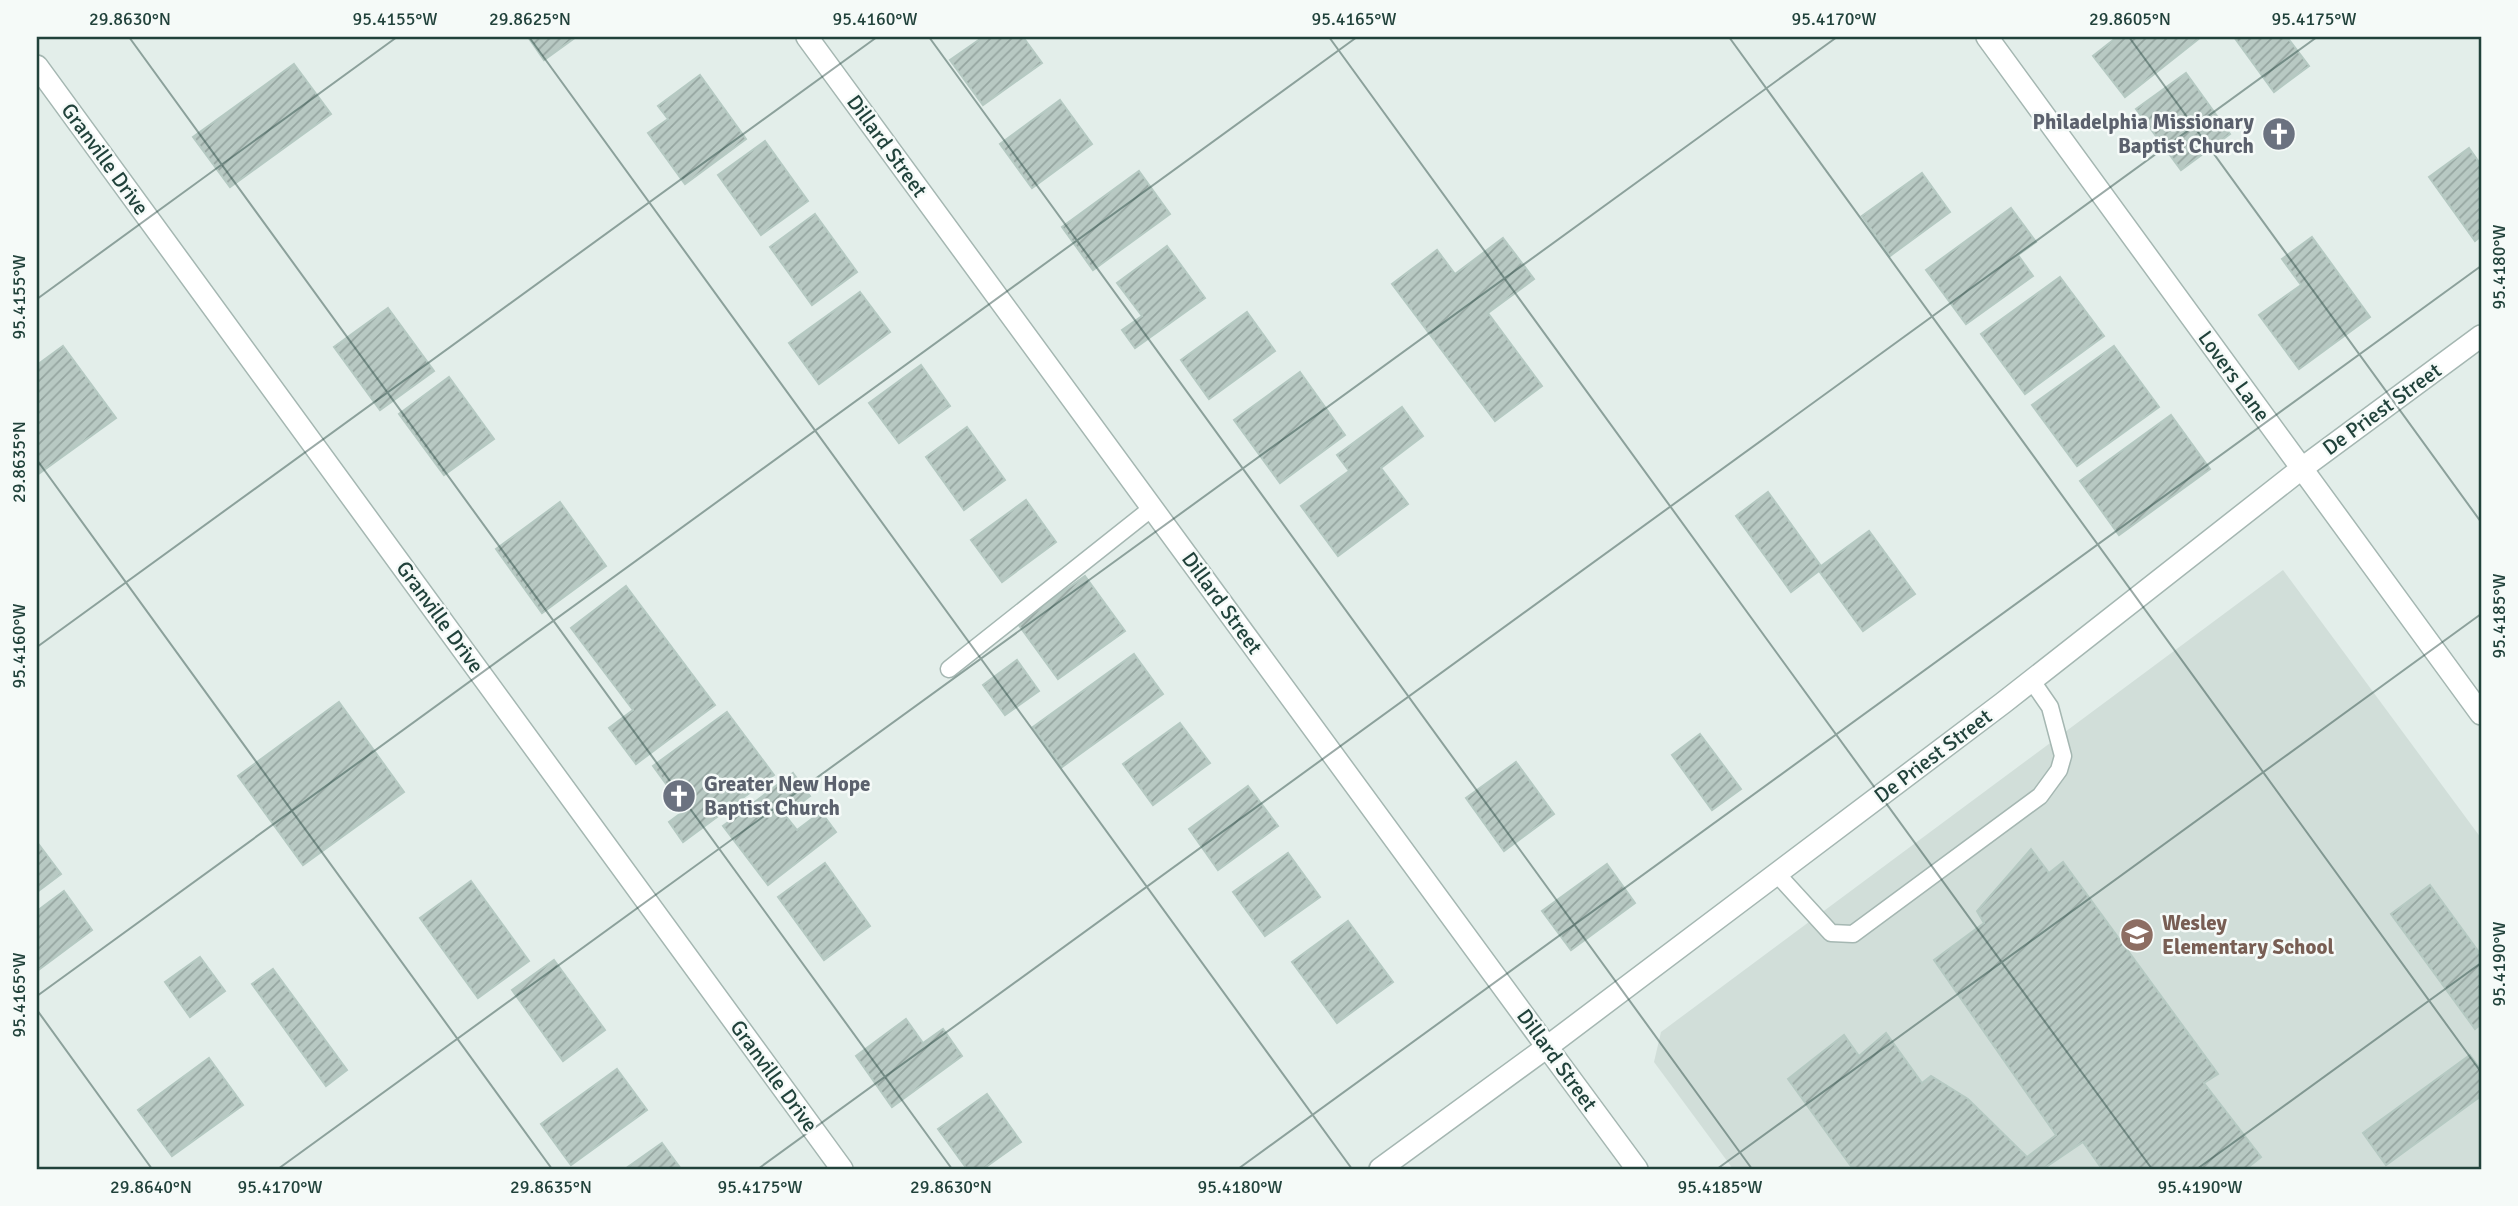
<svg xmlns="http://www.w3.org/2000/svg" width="2518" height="1206" font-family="Signika,sans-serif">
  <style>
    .built { fill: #d1ded9 }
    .building { fill: url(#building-hatch); stroke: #b5c9c2; stroke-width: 2 }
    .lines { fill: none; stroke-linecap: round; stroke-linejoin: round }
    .service-casing { stroke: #a5b7b2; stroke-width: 19 }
    .minor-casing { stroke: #a5b7b2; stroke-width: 24 }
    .tertiary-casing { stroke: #a5b7b2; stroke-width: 24 }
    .service { stroke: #fff; stroke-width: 16 }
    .minor { stroke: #fff; stroke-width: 21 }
    .tertiary { stroke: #fff; stroke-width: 21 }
    .ticks { fill: none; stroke: #21423b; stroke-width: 2; stroke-opacity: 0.45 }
    .labels { text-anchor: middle; stroke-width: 5; stroke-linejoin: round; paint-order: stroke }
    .worship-label { font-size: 21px; font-weight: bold; fill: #5b616d; stroke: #f5faf8; text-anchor: end }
    .street-label { font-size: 21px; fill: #21423b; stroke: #f5faf8 }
    .education-label { font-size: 21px; font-weight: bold; fill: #785e54; stroke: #f5faf8; text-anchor: start }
    .neatline { fill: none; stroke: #21423b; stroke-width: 2.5 }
    .ticks-label { font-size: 18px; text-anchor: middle; fill: #21423b }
  </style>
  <defs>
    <pattern id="building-hatch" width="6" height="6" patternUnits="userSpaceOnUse" patternTransform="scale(1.75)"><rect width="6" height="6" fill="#b8c9c3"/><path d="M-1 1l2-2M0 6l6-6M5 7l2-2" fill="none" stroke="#95a5a0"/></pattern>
  </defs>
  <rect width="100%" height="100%" fill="#e3eeea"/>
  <!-- built -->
  <path class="built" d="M2283,570L2481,838V1169H1733L1654,1062L1661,1032Z"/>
  <!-- building -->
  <g class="building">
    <path d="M528,37H576L544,60Z"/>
    <path d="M983,37H1023L1042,63L983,105L950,60Z"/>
    <path d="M2117,37H2201L2125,97L2093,56Z"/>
    <path d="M2234,37H2287L2309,66L2274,92Z"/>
    <path d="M294,64L331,114L230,187L193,137Z"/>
    <path d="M2186,73L2230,134L2181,170L2136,109Z"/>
    <path d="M700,75L746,139L685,184L648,133L668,119L658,106Z"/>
    <path d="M1060,100L1092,144L1032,188L1000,144Z"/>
    <path d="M765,141L808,201L761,235L718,175Z"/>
    <path d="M2469,148L2481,165V236L2475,241L2429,177Z"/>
    <path d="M1139,171L1170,214L1093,270L1062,227Z"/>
    <path d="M1922,173L1950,212L1890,256L1862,216Z"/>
    <path d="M2011,208L2036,242L2018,255L2033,276L1966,324L1926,270Z"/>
    <path d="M815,214L857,272L812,305L770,247Z"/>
    <path d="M2312,237L2370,317L2299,369L2259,315L2301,285L2282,259Z"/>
    <path d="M1503,238L1534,279L1488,313L1542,386L1495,421L1392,284L1437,250L1455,274Z"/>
    <path d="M1167,246L1205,298L1135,348L1122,330L1142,316L1117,283Z"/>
    <path d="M2060,277L2104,336L2025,394L1981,334Z"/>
    <path d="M860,292L890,332L819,384L789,343Z"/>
    <path d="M388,308L434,371L380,410L334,347Z"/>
    <path d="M1247,312L1275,351L1209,399L1181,360Z"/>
    <path d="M63,346L116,418L37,475V365Z"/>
    <path d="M2114,346L2159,407L2077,466L2032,405Z"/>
    <path d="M921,365L950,406L899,443L869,403Z"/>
    <path d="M1300,372L1345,435L1280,483L1234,420Z"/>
    <path d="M449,377L494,439L444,475L399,414Z"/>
    <path d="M1402,407L1423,436L1381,468L1408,504L1338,556L1301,506L1349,471L1337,455Z"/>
    <path d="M2171,415L2210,469L2119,535L2080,481Z"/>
    <path d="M967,427L1005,480L964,510L926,457Z"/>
    <path d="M1768,492L1821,566L1869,531L1915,594L1863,631L1819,571L1791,592L1736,516Z"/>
    <path d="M1026,500L1056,542L1002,582L971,540Z"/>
    <path d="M560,502L606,566L542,613L496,549Z"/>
    <path d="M1085,576L1125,631L1058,679L1018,624Z"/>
    <path d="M626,586L715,705L636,764L609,728L633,710L571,628Z"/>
    <path d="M1134,654L1163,694L1062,767L1033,727Z"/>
    <path d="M1017,660L1039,691L1005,715L983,685Z"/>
    <path d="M339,702L404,792L303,865L238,776Z"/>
    <path d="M727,712L774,775L683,842L669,822L685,810L653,766Z"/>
    <path d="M1180,723L1210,763L1153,805L1123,764Z"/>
    <path d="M1700,734L1741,789L1712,810L1672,755Z"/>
    <path d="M1516,762L1554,814L1504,851L1466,798Z"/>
    <path d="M793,773L810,796L785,815L797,830L821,812L836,832L768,885L723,826Z"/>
    <path d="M1248,786L1278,826L1218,870L1189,829Z"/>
    <path d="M37,842L61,874L37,892Z"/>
    <path d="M2031,849L2049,873L2063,862L2218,1074L2204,1083L2261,1157L2246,1169H2102L2083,1142L2043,1169H1853L1788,1079L1844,1035L1859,1056L1886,1033L1922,1083L1931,1076L1968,1099L2027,1157L2056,1135L1934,960L1984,923L1977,911Z"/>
    <path d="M1288,853L1320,897L1265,936L1233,892Z"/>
    <path d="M825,863L870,926L824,960L778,897Z"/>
    <path d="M1607,864L1635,903L1571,950L1542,911Z"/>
    <path d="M471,881L529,961L478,998L420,918Z"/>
    <path d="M2430,885L2481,955V1024L2475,1029L2391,914Z"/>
    <path d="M64,891L92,930L37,971V911Z"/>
    <path d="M1348,921L1393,982L1337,1023L1292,962Z"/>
    <path d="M200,957L225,991L190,1017L165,982Z"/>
    <path d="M554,960L605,1030L563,1061L512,990Z"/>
    <path d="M273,969L347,1070L326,1086L252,984Z"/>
    <path d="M906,1019L923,1043L943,1029L962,1056L892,1107L856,1056Z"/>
    <path d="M2470,1055L2481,1070V1096L2386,1165L2363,1133Z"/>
    <path d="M209,1058L243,1105L172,1156L138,1110Z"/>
    <path d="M617,1069L647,1110L571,1165L541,1124Z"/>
    <path d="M987,1094L1021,1142L983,1169H967L938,1129Z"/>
    <path d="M662,1143L681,1169H625Z"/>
  </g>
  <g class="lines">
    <!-- service casing -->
    <g class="service-casing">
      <g id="service">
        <path d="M949,669L1152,508"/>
        <path d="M1777,874L1831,933L1853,934L2040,796L2059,770L2063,756L2050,707L2032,681"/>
      </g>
    </g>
    <!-- minor casing -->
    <g class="minor-casing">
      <g id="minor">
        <path d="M1987,37L2481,714"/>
        <path d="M37,66L842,1169"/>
        <path d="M1547,1047L1637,1169"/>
      </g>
    </g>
    <!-- tertiary casing -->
    <g class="tertiary-casing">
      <g id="tertiary">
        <path d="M807,37L1547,1047"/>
        <path d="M1380,1169L1547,1047L2003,703L2301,469L2481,336"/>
      </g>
    </g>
    <!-- service -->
    <use href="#service" class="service"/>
    <!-- minor -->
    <use href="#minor" class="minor"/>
    <!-- tertiary -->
    <use href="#tertiary" class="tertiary"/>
  </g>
  <!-- ticks -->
  <path class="ticks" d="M129,37L952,1169M529,37L1352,1169M929,37L1752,1169M1329,37L2152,1169M1729,37L2481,1072M2129,37L2481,522M37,299L397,37M37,460L552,1169M37,647L877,37M37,996L1357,37M37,1010L152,1169M278,1169L1837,37M758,1169L2317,37M1238,1169L2481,266M1717,1169L2481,614M2197,1169L2481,963"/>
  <!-- icons -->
  <defs>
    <g id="church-disc" transform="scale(1.75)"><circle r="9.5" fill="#6b7280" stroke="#f5faf8"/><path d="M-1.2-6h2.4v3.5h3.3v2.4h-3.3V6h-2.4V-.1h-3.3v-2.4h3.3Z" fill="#fff"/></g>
    <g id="school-disc" transform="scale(1.75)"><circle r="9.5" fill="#8d6e63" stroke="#f5faf8"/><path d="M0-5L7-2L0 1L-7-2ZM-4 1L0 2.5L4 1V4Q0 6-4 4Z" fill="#fff"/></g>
  </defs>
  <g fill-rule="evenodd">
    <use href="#church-disc" x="2279" y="134"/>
    <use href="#church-disc" x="679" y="796"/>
    <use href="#school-disc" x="2137" y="935"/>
  </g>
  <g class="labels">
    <!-- worship labels -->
    <g class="worship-label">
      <text x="2254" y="129">Philadelphia Missionary<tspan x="2254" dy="24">Baptist Church</tspan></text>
      <text x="704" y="791" text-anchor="start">Greater New Hope<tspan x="704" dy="24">Baptist Church</tspan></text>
    </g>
    <!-- street labels -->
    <g class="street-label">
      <text transform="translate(887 146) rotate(54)" y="7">Dillard Street</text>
      <text transform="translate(105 159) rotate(54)" y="7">Granville Drive</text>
      <text transform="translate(2234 376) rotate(54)" y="7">Lovers Lane</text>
      <text transform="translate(2382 409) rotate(-36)" y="7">De Priest Street</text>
      <text transform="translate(1222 603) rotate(54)" y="7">Dillard Street</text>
      <text transform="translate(440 617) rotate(54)" y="7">Granville Drive</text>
      <text transform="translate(1933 756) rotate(-37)" y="7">De Priest Street</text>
      <text transform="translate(1557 1060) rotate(54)" y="7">Dillard Street</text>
      <text transform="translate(774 1076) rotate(54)" y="7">Granville Drive</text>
    </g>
    <!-- education labels -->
    <g class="education-label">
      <text x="2162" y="930">Wesley<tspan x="2162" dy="24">Elementary School</tspan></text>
    </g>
  </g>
  <!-- border -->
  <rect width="2518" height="1206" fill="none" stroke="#f5faf8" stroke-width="77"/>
  <rect x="38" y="38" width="2442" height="1130" class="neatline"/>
  <g class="ticks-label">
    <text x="130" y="25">29.8630°N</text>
    <text x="395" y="25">95.4155°W</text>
    <text x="530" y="25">29.8625°N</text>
    <text x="875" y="25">95.4160°W</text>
    <text x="1354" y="25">95.4165°W</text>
    <text x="1834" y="25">95.4170°W</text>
    <text x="2130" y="25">29.8605°N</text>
    <text x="2314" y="25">95.4175°W</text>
    <text transform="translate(2499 267) rotate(-90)" y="6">95.4180°W</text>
    <text transform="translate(19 297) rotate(-90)" y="6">95.4155°W</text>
    <text transform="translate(19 462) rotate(-90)" y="6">29.8635°N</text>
    <text transform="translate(2499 616) rotate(-90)" y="6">95.4185°W</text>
    <text transform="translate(19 646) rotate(-90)" y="6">95.4160°W</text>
    <text transform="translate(2499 964) rotate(-90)" y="6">95.4190°W</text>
    <text transform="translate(19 995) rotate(-90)" y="6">95.4165°W</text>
    <text x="151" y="1193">29.8640°N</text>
    <text x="280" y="1193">95.4170°W</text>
    <text x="551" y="1193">29.8635°N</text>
    <text x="760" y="1193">95.4175°W</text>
    <text x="951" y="1193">29.8630°N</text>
    <text x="1240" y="1193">95.4180°W</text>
    <text x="1720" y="1193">95.4185°W</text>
    <text x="2200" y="1193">95.4190°W</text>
  </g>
</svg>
